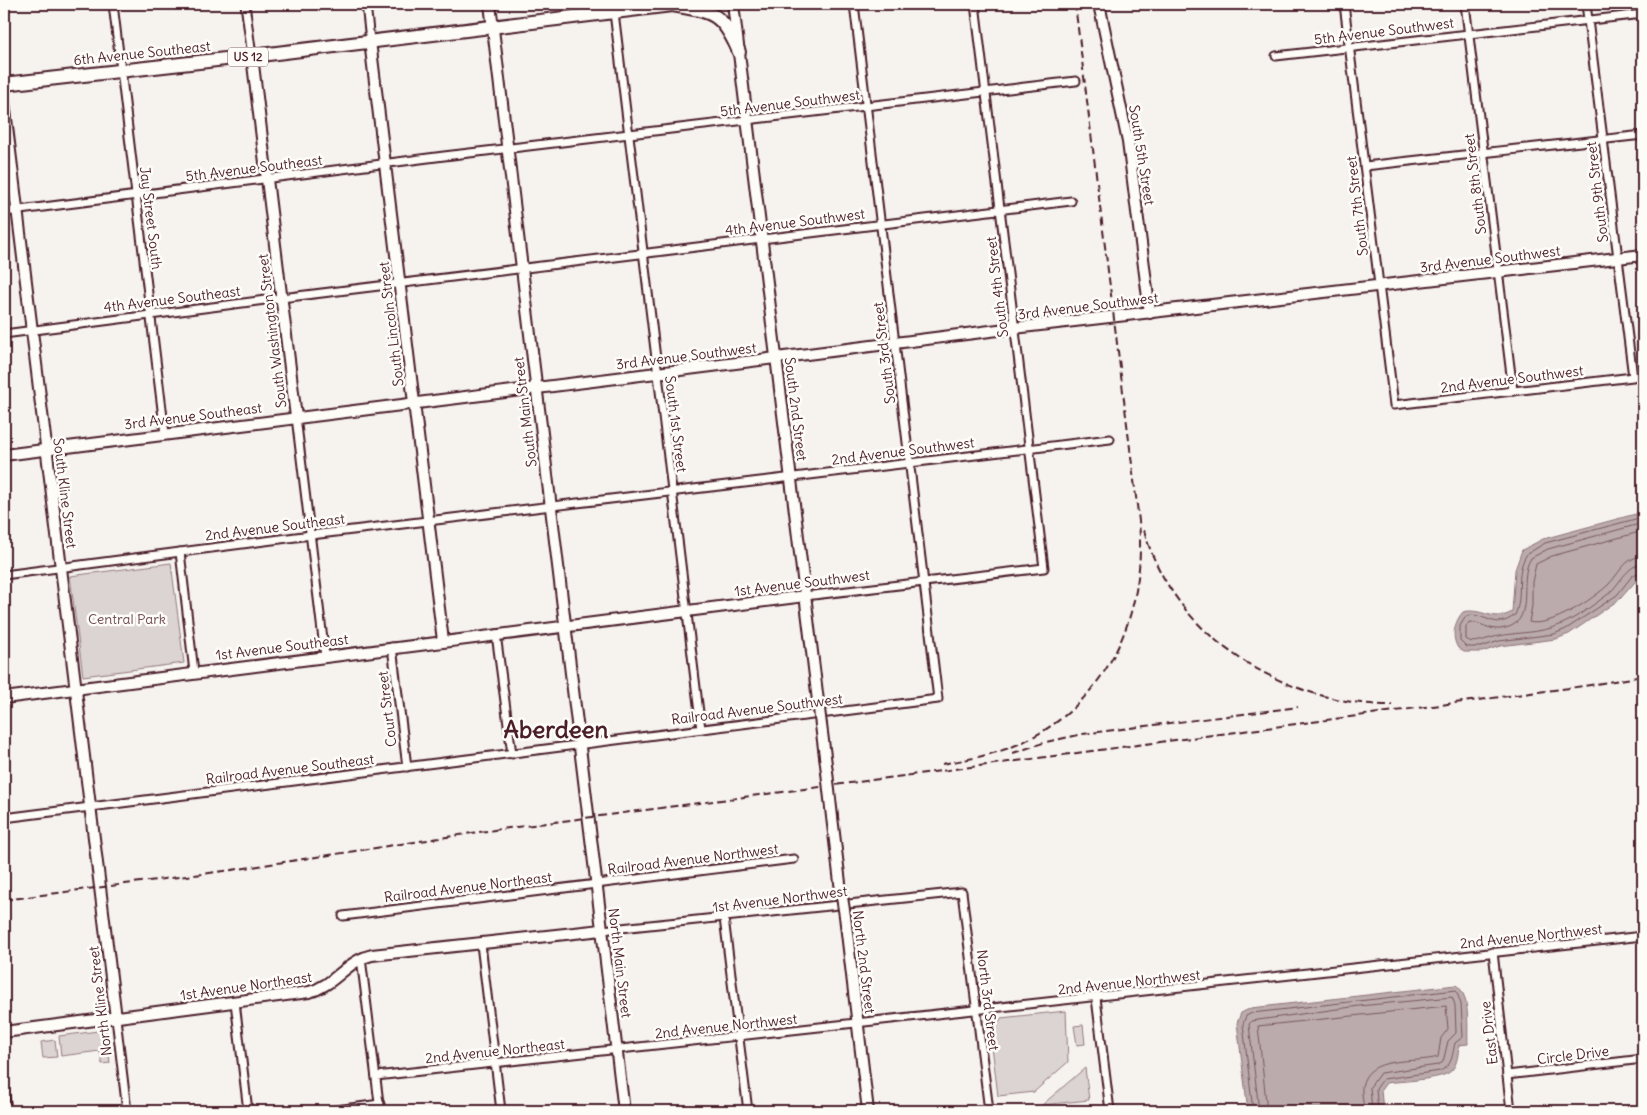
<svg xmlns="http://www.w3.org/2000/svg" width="1647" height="1115" font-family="Delius,sans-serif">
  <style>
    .green { fill: #dcd4d2; stroke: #937a7e }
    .water { fill: #bbabac; stroke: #8e7378 }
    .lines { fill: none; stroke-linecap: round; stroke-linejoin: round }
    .shore { stroke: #77575f; stroke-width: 1 }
    .street-casing { stroke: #4a1f2b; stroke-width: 11 }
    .secondary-casing { stroke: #4a1f2b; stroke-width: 14 }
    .primary-casing { stroke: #4a1f2b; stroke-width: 14 }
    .highway-casing { stroke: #4a1f2b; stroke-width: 16 }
    .street { stroke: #fdfcf7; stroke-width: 7 }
    .secondary { stroke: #fdfcf7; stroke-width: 10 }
    .primary { stroke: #fdfcf7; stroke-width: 10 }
    .highway { stroke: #fdfcf7; stroke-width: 12 }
    .rail { stroke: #4a1f2b; stroke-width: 2; stroke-dasharray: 8 4; stroke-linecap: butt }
    .primary-bridge-casing { stroke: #4a1f2b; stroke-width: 14; stroke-linecap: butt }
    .primary-bridge { stroke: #fdfcf7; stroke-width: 10 }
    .labels { text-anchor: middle; stroke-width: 5; stroke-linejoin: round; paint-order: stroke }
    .shield { fill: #fdfcf7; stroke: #806168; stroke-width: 1 }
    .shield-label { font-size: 12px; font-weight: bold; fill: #4a1f2b }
    .street-label { font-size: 14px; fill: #4a1f2b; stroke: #fdfcf7 }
    .park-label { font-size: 14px; fill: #6e4c55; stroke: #fdfcf7 }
    .town-label { font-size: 24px; font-weight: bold; fill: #4a1f2b; stroke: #fdfcf7 }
  </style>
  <rect width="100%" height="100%" fill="#f6f3ef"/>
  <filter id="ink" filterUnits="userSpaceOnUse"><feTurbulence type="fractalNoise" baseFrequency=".02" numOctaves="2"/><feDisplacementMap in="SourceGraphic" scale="10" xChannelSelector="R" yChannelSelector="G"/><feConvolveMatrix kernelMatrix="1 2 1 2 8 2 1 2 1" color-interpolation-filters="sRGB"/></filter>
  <g filter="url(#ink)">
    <!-- green -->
    <g class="green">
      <path d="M171,563L184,663L83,676L70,576Z"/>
      <path d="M1066,1011L1068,1062L1034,1092L998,1096L991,1038L1001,1018Z"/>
      <path d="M1083,1025L1085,1044L1077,1045L1074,1026Z"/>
      <path d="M106,1030L110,1063L102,1064L100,1051L61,1056L59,1036Z"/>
      <path d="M55,1040L57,1057L43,1058L41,1042Z"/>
      <path d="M1085,1068L1089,1100L1042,1105Z"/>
    </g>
    <!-- water -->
    <g class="water">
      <path d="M1643,512V573L1620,599L1569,634L1556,639L1500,646L1482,652H1464L1458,648C1451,637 1454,622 1463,612C1481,607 1494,623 1512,612L1515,570L1522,550L1543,539Z"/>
      <path d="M1456,985C1471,995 1467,1027 1468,1044L1459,1045C1458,1053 1458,1064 1451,1071C1442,1080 1400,1081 1386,1083L1381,1090L1383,1111H1248L1237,1023L1241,1013L1251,1008Z"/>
    </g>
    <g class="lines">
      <!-- shore -->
      <g class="shore">
        <path d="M1643,517L1545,543L1527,554C1514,573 1524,595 1515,615C1494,632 1485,611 1466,616L1460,626V641L1466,647H1481L1499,641L1554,634L1566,629L1617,595L1632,576L1643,570"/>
        <path d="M1643,523L1548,549L1531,558C1516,581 1539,625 1500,629C1489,630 1480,622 1469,622L1466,627V639C1472,644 1480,641 1487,639C1511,631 1539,635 1562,624C1578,617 1593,605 1607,595C1619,586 1627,564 1643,564"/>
        <path d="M1643,531L1552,556L1536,564L1532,582V606L1529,622C1550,628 1593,599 1608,585C1619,574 1625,557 1643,556"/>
        <path d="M1253,1111L1243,1024L1246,1016L1252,1013L1456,990L1461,1004L1463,1037L1455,1043C1452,1055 1453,1065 1440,1071L1383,1079L1376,1089L1378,1111"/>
        <path d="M1259,1111L1249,1025L1251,1021L1359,1006L1452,997L1455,1005L1456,1033L1448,1041L1443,1062L1438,1065L1380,1073L1370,1087L1372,1111"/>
        <path d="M1267,1111L1258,1026L1446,1006L1448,1029L1441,1038L1438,1057C1415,1064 1367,1054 1362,1087C1361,1095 1364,1104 1364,1111"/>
      </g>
      <!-- street casing -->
      <g class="street-casing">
        <g id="street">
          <path d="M113,4L165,434"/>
          <path d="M245,4L252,56"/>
          <path d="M366,4L370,41"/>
          <path d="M613,4L701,729"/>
          <path d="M1344,4L1394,405L1633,377L1586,4"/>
          <path d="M1465,4L1513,391"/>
          <path d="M1276,56L1643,14"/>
          <path d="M1365,166L1643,135"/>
          <path d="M4,212L444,156L1076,81"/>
          <path d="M4,334L273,299L1071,201"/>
          <path d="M296,417L325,656"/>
          <path d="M180,552L194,672"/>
          <path d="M4,575L311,535L1110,439"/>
          <path d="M805,596L1044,568L975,4"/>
          <path d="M496,634L512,754"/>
          <path d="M392,647L407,767"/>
          <path d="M4,818L938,699L854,4"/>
          <path d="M343,916L794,859"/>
          <path d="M724,918L748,1111"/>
          <path d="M602,930L962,892L989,1111"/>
          <path d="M481,944L501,1111"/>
          <path d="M1493,952L1511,1111"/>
          <path d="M361,958L380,1111"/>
          <path d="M1096,998L1110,1111"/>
          <path d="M235,1002L248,1111"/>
          <path d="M116,1018L127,1111"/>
          <path d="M1507,1075L1643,1059"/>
          <path d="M376,1076L1643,936"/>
          <path d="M4,1088L7,1111"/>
          <path d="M329,1111L380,1104"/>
        </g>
      </g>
      <!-- secondary casing -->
      <g class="secondary-casing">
        <g id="secondary">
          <path d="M490,4L624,1111"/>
          <path d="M1099,4L1128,142L1150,313"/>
          <path d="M370,41L443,641"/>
          <path d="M252,56L296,417"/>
          <path d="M4,102L116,1018"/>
          <path d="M4,455L1014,328L1643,255"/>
          <path d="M4,698L805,596"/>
          <path d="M4,1032L309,992C334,986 346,961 372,955L602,930"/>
        </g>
      </g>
      <!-- primary casing -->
      <g class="primary-casing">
        <g id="primary">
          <path d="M733,4L818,701"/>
          <path d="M821,725L827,772"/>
          <path d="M832,817L841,891"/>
          <path d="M845,916L868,1111"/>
        </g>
      </g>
      <!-- highway casing -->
      <g class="highway-casing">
        <g id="highway">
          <path d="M672,5C713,12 722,12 739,52"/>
          <path d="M4,84L252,56L680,4"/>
        </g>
      </g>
      <!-- street -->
      <use href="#street" class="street"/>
      <!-- secondary -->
      <use href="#secondary" class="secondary"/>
      <!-- primary -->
      <use href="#primary" class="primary"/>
      <!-- highway -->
      <use href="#highway" class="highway"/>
      <!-- rail -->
      <g class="rail">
        <path d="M1144,530C1173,637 1285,705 1392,705"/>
        <path d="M1013,753L1046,742L1083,734L1298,707"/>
        <path d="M942,764C970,759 998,754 1023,742C1109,701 1147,613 1139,521L1075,4"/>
        <path d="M4,900L232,870L479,832L1584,686L1643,676"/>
      </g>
      <!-- primary-bridge casing -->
      <g class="primary-bridge-casing">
        <g id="primary-bridge">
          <path d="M818,701L821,725"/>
          <path d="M827,772L832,817"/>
          <path d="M841,891L845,916"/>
        </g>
      </g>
      <!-- primary-bridge -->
      <use href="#primary-bridge" class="primary-bridge"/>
    </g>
  </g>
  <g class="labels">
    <!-- shield labels -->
    <rect class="shield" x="228" y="47.5" width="40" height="19" rx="4"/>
    <g class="shield-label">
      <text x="248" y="61">US 12</text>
    </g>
    <!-- street labels -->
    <g class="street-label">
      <text transform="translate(1384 31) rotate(-7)" y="5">5th Avenue Southwest</text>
      <text transform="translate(142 53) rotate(-6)" y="5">6th Avenue Southeast</text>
      <text transform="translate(790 103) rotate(-7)" y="5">5th Avenue Southwest</text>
      <text transform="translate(1142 155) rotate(81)" y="5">South 5th Street</text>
      <text transform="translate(254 168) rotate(-7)" y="5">5th Avenue Southeast</text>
      <text transform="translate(1475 184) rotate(-97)" y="5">South 8th Street</text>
      <text transform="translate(1597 192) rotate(-97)" y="5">South 9th Street</text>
      <text transform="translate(1357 206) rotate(-97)" y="5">South 7th Street</text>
      <text transform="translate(151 218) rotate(83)" y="5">Jay Street South</text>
      <text transform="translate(795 222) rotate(-7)" y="5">4th Avenue Southwest</text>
      <text transform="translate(1490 259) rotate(-7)" y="5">3rd Avenue Southwest</text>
      <text transform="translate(997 287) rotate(-97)" y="5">South 4th Street</text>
      <text transform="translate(172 299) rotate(-7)" y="5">4th Avenue Southeast</text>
      <text transform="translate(1088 306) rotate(-7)" y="5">3rd Avenue Southwest</text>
      <text transform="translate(391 324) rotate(-97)" y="5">South Lincoln Street</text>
      <text transform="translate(272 331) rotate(-97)" y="5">South Washington Street</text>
      <text transform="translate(884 353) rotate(-97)" y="5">South 3rd Street</text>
      <text transform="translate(686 356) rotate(-7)" y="5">3rd Avenue Southwest</text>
      <text transform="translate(1512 379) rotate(-7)" y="5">2nd Avenue Southwest</text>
      <text transform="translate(796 409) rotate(83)" y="5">South 2nd Street</text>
      <text transform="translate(525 412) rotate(-97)" y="5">South Main Street</text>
      <text transform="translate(193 416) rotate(-7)" y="5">3rd Avenue Southeast</text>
      <text transform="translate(676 424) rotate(83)" y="5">South 1st Street</text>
      <text transform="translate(903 451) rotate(-7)" y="5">2nd Avenue Southwest</text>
      <text transform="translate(65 493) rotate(83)" y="5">South Kline Street</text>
      <text transform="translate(275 527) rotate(-7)" y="5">2nd Avenue Southeast</text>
      <text transform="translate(802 583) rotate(-7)" y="5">1st Avenue Southwest</text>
      <text transform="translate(282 647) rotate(-7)" y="5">1st Avenue Southeast</text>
      <text transform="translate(387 709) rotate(-97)" y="5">Court Street</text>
      <text transform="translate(757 709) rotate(-7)" y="5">Railroad Avenue Southwest</text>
      <text transform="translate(290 769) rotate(-7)" y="5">Railroad Avenue Southeast</text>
      <text transform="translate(693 859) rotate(-7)" y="5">Railroad Avenue Northwest</text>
      <text transform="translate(468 887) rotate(-7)" y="5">Railroad Avenue Northeast</text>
      <text transform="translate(780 899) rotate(-7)" y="5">1st Avenue Northwest</text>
      <text transform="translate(1531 936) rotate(-6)" y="5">2nd Avenue Northwest</text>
      <text transform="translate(864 962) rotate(83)" y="5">North 2nd Street</text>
      <text transform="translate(620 963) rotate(83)" y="5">North Main Street</text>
      <text transform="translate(1129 982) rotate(-6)" y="5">2nd Avenue Northwest</text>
      <text transform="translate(246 986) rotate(-8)" y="5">1st Avenue Northeast</text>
      <text transform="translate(988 1000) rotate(83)" y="5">North 3rd Street</text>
      <text transform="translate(100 1001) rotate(-97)" y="5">North Kline Street</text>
      <text transform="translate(726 1026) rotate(-6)" y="5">2nd Avenue Northwest</text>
      <text transform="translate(1489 1033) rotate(-97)" y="5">East Drive</text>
      <text transform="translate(495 1051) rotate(-6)" y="5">2nd Avenue Northeast</text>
      <text transform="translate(1573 1055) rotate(-7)" y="5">Circle Drive</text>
    </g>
    <!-- park labels -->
    <g class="park-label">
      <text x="127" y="624">Central Park</text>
    </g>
    <!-- town labels -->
    <g class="town-label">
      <text x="556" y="738">Aberdeen</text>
    </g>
  </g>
  <!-- margin -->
  <rect width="1647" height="1115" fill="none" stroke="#fdfcf7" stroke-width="20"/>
  <rect x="10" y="10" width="1627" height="1095" fill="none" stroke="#4a1f2b" stroke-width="2" filter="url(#ink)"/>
</svg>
